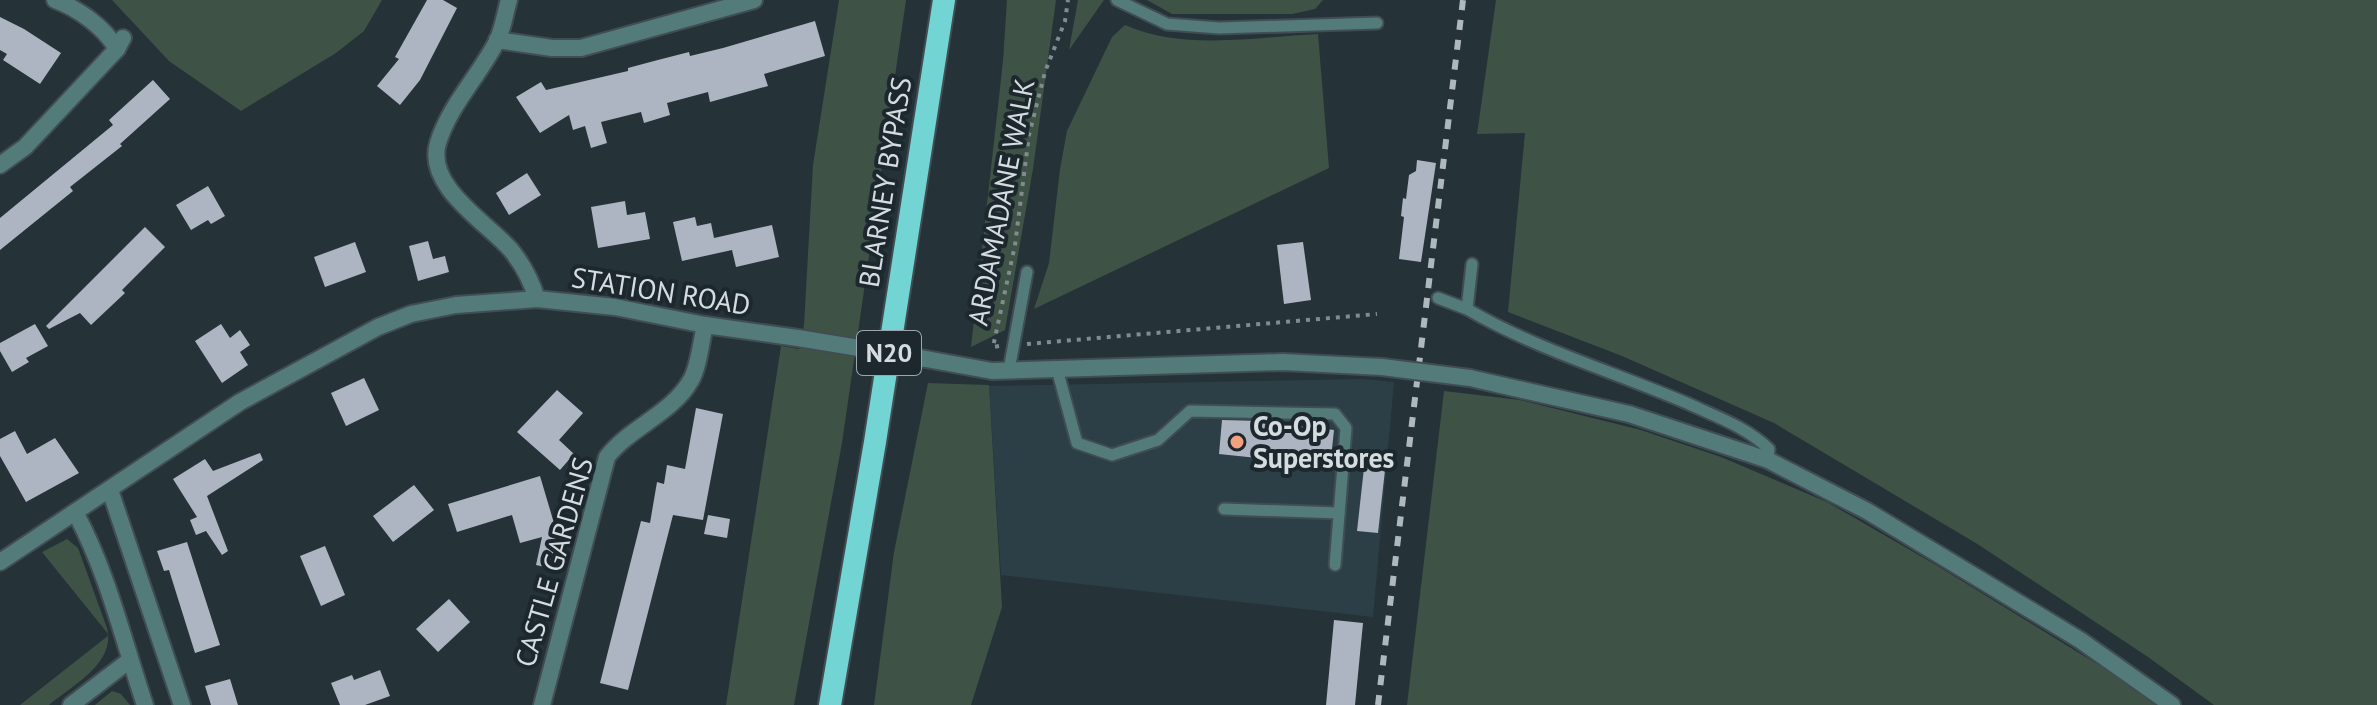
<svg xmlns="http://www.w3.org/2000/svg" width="2377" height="705" font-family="'PT Sans',sans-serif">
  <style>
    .built { fill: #2c3f47 }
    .green { fill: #3e5246 }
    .building { fill: #aeb5c2 }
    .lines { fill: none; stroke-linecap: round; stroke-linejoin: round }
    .service-casing { stroke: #414d53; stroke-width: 15 }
    .minor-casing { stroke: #414d53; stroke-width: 20 }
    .tertiary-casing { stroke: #414d53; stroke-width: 20 }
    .trunk-casing { stroke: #414d53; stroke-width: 26 }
    .path { stroke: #818b90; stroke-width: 4; stroke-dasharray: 4 6; stroke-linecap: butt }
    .service { stroke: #527b7a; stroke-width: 11 }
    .minor { stroke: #527b7a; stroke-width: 16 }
    .tertiary { stroke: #527b7a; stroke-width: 16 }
    .trunk { stroke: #72d4d3; stroke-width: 22 }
    .rail { stroke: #afb8bd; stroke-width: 6; stroke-dasharray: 10 10; stroke-linecap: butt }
    .tertiary-bridge-casing { stroke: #414d53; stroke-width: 20; stroke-linecap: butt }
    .tertiary-bridge { stroke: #527b7a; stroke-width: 16 }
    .poi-dot { fill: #f2a07f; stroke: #1c282e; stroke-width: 3 }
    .labels { text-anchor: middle; stroke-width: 8; stroke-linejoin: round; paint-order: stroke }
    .shield { fill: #1c282e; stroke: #9da6ab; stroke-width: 2 }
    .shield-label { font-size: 26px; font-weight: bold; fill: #d4dce0 }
    .street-label { font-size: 28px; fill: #d4dce0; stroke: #1c282e }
    .poi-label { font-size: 28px; font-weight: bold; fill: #d4dce0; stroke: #1c282e; text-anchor: start }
  </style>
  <rect width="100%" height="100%" fill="#253238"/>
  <!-- built -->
  <path class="built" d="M1363,379L1394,382L1373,617L1001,575L989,386Z"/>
  <!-- green -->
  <g class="green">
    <path d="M112,0H382L364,31L336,53L241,111L169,61Z"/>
    <path d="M839,0H906L842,443L794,705H726L781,346L799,349L804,325L813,165Z"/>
    <path d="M1007,0H1056L1033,169L1005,330L971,347L1003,61Z"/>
    <path d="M1078,0H1104L1069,50Z"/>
    <path d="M1147,0H1323L1315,9L1292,14H1172Z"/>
    <path d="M1496,0H2377V705H2214L2148,657L1979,545L1774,423L1622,356L1508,312L1525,133L1477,134Z"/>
    <path d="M1125,25C1184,51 1255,37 1318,34L1329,168L1034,309L1049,263L1060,169L1067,131L1112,37Z"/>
    <path d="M928,383L989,385L1002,607L971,705H874L894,552Z"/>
    <path d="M1444,391L1520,400L1641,430L1721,457L1827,502L1936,565L2123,680L2155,705H1407Z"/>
    <path d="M67,539L78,548L107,628C116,663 73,685 49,705H20L109,635L42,552Z"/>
    <path d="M112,691L121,694L130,705H95Z"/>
  </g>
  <!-- building -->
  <g class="building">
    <path d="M427,0H443L457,8L420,80L400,105L377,86L399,59L395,57Z"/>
    <path d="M0,17L24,29L61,53L40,84L3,60L7,54L0,50Z"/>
    <path d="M815,21L825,56L764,74L768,86L710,102L708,92L667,103L670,115L644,123L641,112L601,122L607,143L591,148L585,126L573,130L569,115L540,133L516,97L541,82L546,90L628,71V68L654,61L689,52L690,56L723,48Z"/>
    <path d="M153,80L170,99L120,144L122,146L70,187L73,191L0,250V218L113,125L109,120Z"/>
    <path d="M1417,160L1436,163L1421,262L1399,259L1404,217L1401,216L1403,198L1406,199L1409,175L1416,171Z"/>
    <path d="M527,173L541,195L509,215L496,193Z"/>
    <path d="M208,186L225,216L211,224L208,220L191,230L176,205Z"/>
    <path d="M625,201L627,215L645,212L650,239L598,248L591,207Z"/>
    <path d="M695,217L697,226L711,223L714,238L772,225L779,257L736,267L732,250L682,261L673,222Z"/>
    <path d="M145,227L165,247L122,290L125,293L91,325L80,313L49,329L46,326Z"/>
    <path d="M428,241L433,259L445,256L449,272L418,281L409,246Z"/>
    <path d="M355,242L366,272L325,287L314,257Z"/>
    <path d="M1303,242L1311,300L1284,304L1277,245Z"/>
    <path d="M35,324L48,346L26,358L29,362L12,372L0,351V343Z"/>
    <path d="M221,324L230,338L240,330L250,345L240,352L248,365L222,383L195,341Z"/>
    <path d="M364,378L379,410L346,426L331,393Z"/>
    <path d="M557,390L583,413L559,440L574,454L560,470L517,432Z"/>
    <path d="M696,408L723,414L703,520L673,515L628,690L600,683L641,521L650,523L657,482L664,484L667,465L685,469Z"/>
    <path d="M1222,420L1261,421L1334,430L1331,458L1277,453L1276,460L1219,454Z"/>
    <path d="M15,431L27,454L55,438L79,473L26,502L0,456V439Z"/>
    <path d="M260,453L263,460L207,496L228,551L222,555L206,531L196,535L190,520L197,517L173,479L205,459L213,471Z"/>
    <path d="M1365,459L1386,461L1378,533L1357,531Z"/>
    <path d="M540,476L559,540L553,569L536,565L542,537L520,543L512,515L457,532L448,504Z"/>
    <path d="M414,485L434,510L393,542L373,516Z"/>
    <path d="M708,515L730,519L727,538L704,534Z"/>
    <path d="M187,542L220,645L195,653L169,570L164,571L157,551Z"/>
    <path d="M325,546L345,595L321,606L300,556Z"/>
    <path d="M449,599L470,622L438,652L416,629Z"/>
    <path d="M1334,620L1363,623L1355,705H1326Z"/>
    <path d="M380,670L390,696L365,705H340L331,683L352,675L354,680Z"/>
    <path d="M230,679L238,705H211L205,686Z"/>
  </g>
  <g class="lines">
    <!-- service casing -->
    <g class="service-casing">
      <g id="service">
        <path d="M1117,0L1167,24L1219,28L1377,23"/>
        <path d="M1472,264L1467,309C1537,350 1615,372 1689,404C1717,417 1746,427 1769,449L1768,460"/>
        <path d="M1438,298L1467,309"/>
        <path d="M1057,369L1077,443L1112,455L1158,440L1190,411L1335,414L1346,428L1335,565"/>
        <path d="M1009,370L1027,272"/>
        <path d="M1224,509L1339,513"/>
      </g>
    </g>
    <!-- minor casing -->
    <g class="minor-casing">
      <g id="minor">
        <path d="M55,0C79,9 104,27 117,49"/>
        <path d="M509,0C505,13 503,29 497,41C479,76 449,106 438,143C425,187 488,223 511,250C524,266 531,280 537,299"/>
        <path d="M497,40L552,48H581L754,0"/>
        <path d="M0,165L25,147L117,49L123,38"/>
        <path d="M110,490L182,705"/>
        <path d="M75,512C108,573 123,640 145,705"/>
        <path d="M0,562L240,402L378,327L411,314L456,305L537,299L615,307L705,325L798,338"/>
        <path d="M71,705L130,660"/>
        <path d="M542,705L607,457C630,427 672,414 691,380C699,366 701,342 705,325"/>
      </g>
    </g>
    <!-- tertiary casing -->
    <g class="tertiary-casing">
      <g id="tertiary">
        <path d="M926,359L992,371L1283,362L1382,367"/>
        <path d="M1470,378L1629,414L1768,460L1867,511L2080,640L2172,705"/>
      </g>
    </g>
    <!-- trunk casing -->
    <g class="trunk-casing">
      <path id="trunk" d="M830,705L875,442L944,0"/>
    </g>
    <!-- path -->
    <g class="path">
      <path d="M1027,344L1377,314"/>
      <path d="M999,346L993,347L1015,245L1029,135L1045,72L1065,21L1068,0"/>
    </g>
    <!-- service -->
    <use href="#service" class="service"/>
    <!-- minor -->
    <use href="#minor" class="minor"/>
    <!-- tertiary -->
    <use href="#tertiary" class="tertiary"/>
    <!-- trunk -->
    <use href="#trunk" class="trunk"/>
    <!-- rail -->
    <path class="rail" d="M1378,705L1463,0"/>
    <!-- tertiary-bridge casing -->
    <g class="tertiary-bridge-casing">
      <g id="tertiary-bridge">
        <path d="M798,338L926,359"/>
        <path d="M1382,367L1470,378"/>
      </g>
    </g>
    <!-- tertiary-bridge -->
    <use href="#tertiary-bridge" class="tertiary-bridge"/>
  </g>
  <!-- markers -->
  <circle class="poi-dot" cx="1237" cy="442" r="8"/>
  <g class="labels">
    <!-- shield labels -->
    <rect class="shield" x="857" y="331" width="64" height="44" rx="6"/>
    <g class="shield-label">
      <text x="889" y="362">N20</text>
    </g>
    <!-- street labels -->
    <g class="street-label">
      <text transform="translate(885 182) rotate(-81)" y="10">BLARNEY BYPASS</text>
      <text transform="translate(1001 202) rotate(-79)" y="10">ARDAMADANE WALK</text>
      <text transform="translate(661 291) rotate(9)" y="10">STATION ROAD</text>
      <text transform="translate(554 562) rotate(-74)" y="10">CASTLE GARDENS</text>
    </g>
    <!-- poi labels -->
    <g class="poi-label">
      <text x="1253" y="436">Co-Op<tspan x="1253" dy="32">Superstores</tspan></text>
    </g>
  </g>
</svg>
